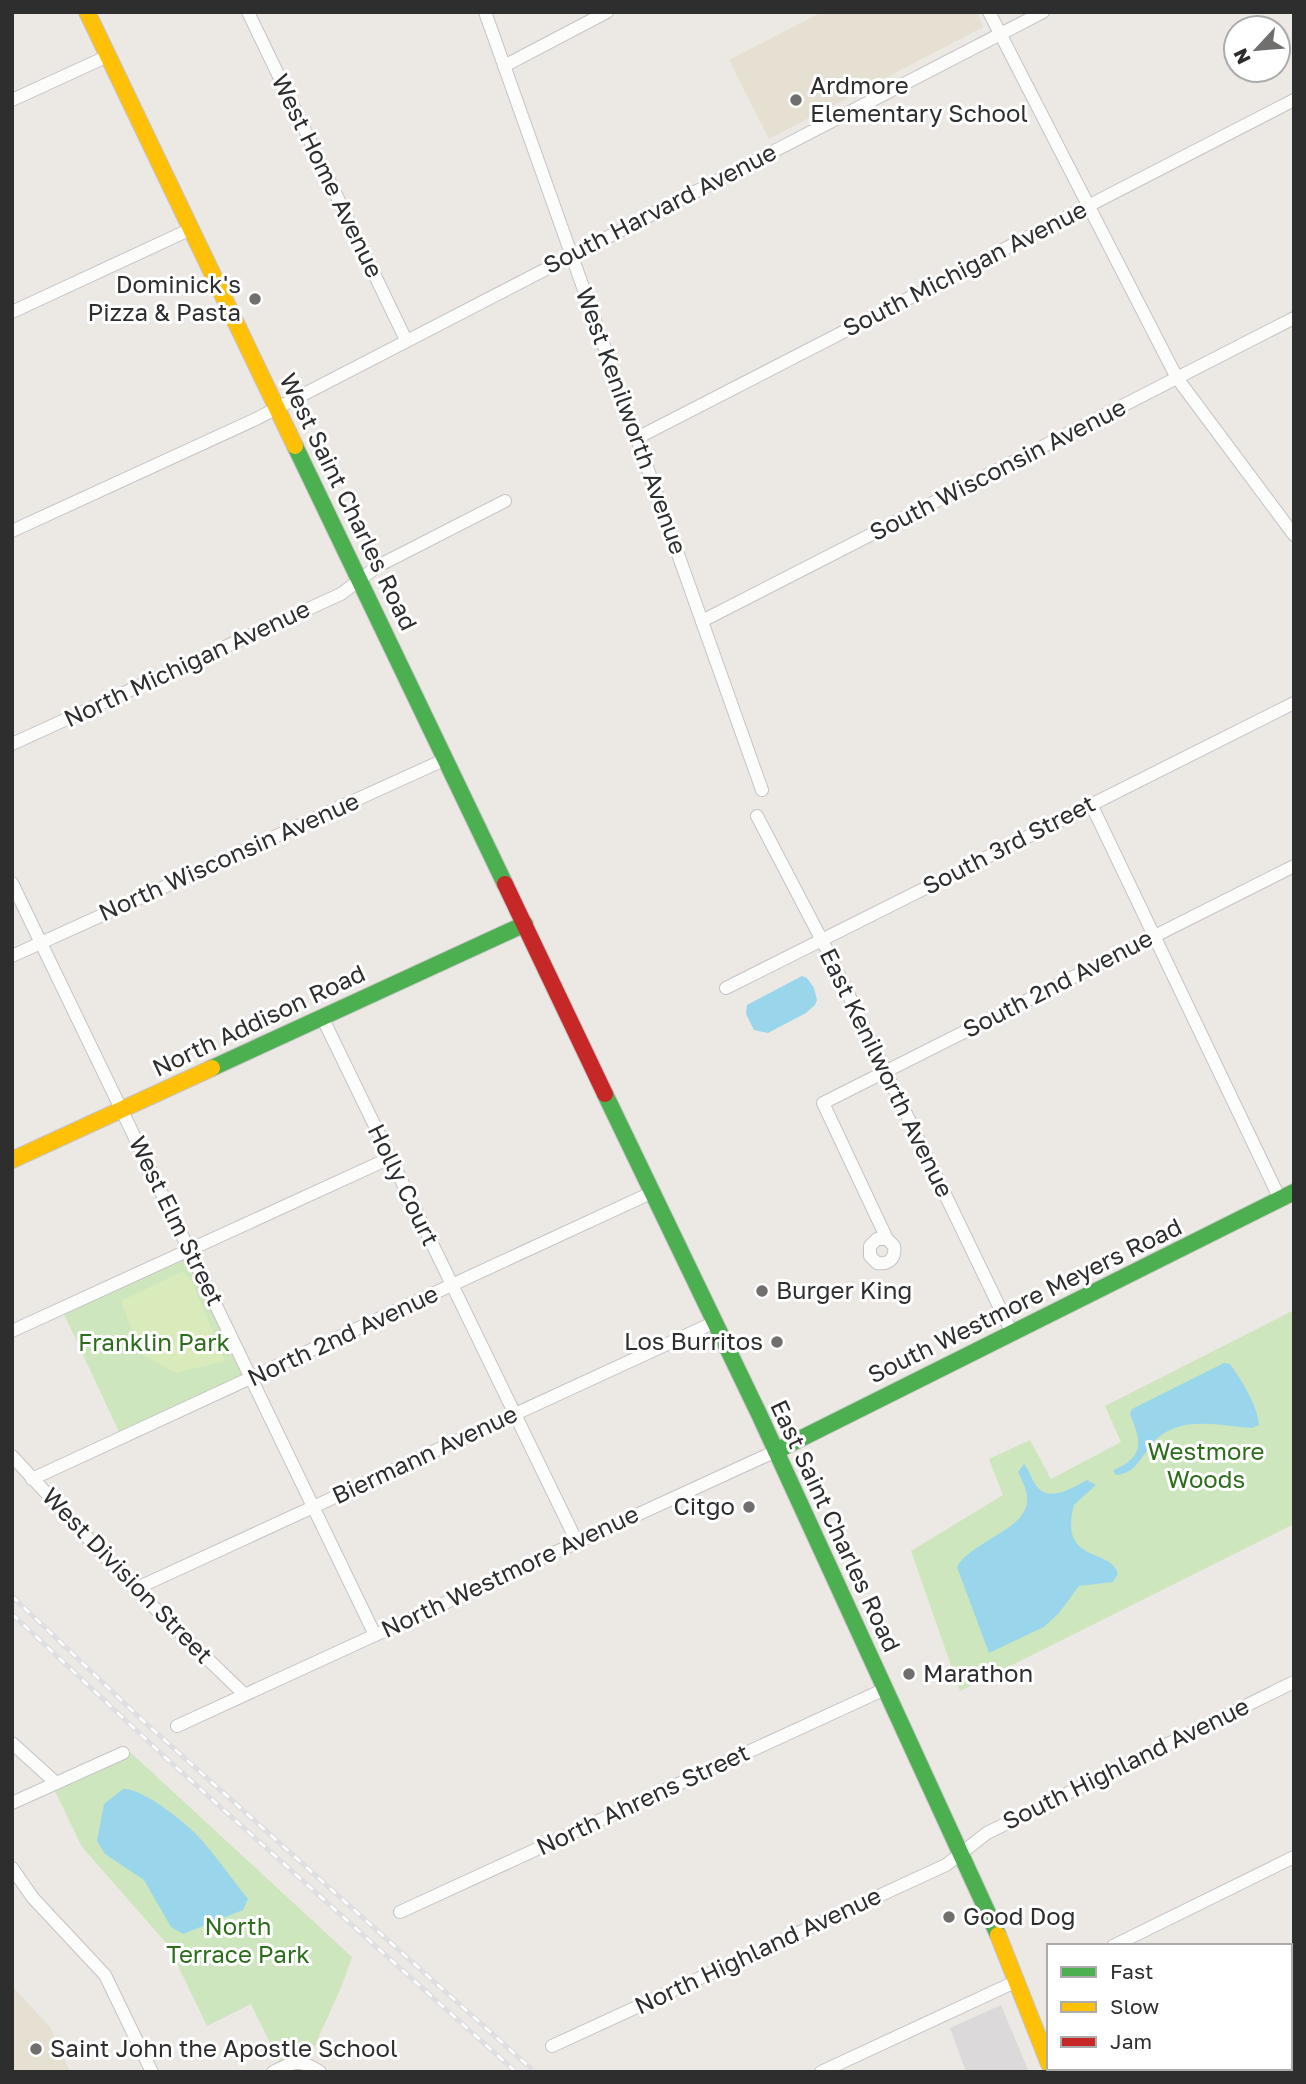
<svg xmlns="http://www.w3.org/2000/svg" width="1306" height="2084" font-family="'Golos Text',sans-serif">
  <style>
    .industrial { fill: #dcd9db }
    .education { fill: #e6e0d3 }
    .green { fill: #cee6be }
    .pitch { fill: #d9eabb }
    .water { fill: #99d6ec }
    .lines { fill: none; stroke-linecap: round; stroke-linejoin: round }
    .street-casing { stroke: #c5c4c5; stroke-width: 14 }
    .fast-casing { stroke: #c5c4c5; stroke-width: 18 }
    .slow-casing { stroke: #c5c4c5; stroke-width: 18 }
    .jam-casing { stroke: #c5c4c5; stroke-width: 18 }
    .street { stroke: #fcfcfb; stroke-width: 12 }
    .fast { stroke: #4caf50; stroke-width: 16 }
    .slow { stroke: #ffc107; stroke-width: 16 }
    .jam { stroke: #c62828; stroke-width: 16 }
    .rail-casing { stroke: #dfdfe1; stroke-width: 5 }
    .rail { stroke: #fff; stroke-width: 2.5; stroke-dasharray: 8; stroke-linecap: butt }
    .poi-dot { fill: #706f6e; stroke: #fff; stroke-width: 2.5 }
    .labels { text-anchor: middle; stroke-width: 6; stroke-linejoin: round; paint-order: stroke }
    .poi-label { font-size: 24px; fill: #2e2e2e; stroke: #fff; text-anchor: start }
    .street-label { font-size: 24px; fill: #2e2e2e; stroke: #fff }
    .park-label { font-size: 24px; fill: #2c6e1b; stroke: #fff }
  </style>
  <rect width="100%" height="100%" fill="#ece8e4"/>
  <!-- industrial -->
  <path class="industrial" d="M1001,2005L1029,2072H966L950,2028Z"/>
  <!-- education -->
  <g class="education">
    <path d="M822,12H977L983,27L769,139L729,60Z"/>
    <path d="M12,1986L50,2027L70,2072H12Z"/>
  </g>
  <!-- green -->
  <g class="green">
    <path d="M188,1253L247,1376L120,1434L62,1310Z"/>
    <path d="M1294,1310V1524L960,1691L911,1551L1003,1495L989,1459L1030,1440L1051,1479L1121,1442L1105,1406Z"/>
    <path d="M130,1752L352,1957L342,1985L309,2059L280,2063L251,2004L207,2026L168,1945L82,1847L53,1787Z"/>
  </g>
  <!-- pitch -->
  <path class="pitch" d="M183,1271L192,1282L225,1361L175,1373L140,1353L121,1301Z"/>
  <!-- water -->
  <g class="water">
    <path d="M802,976L807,978L814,988L817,1000L815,1005L806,1013L768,1033L754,1030L746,1014L747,1005Z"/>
    <path d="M1224,1363L1230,1364C1242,1381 1257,1404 1259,1425L1252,1428C1222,1426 1186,1416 1160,1436C1144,1448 1139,1474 1116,1475L1113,1471C1118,1467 1124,1466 1128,1462C1146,1449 1136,1430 1130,1414L1132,1409Z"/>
    <path d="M1024,1464C1029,1470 1031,1478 1035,1484C1048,1504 1072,1488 1087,1480L1096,1485L1074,1505C1058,1565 1112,1547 1118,1574L1113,1582L1079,1586L1059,1613L1044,1627L989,1653L957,1567C971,1541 1029,1529 1027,1499C1027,1489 1022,1480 1018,1472Z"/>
    <path d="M123,1789C142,1788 182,1820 196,1834C215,1854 231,1878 248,1899L243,1910L183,1934L171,1927L144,1880L105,1854L97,1841L104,1804Z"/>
  </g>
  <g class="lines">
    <!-- street casing -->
    <g class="street-casing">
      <g id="street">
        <path d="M248,12L406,340"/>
        <path d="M485,12L762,790"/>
        <path d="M989,12L1177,378L1294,535"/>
        <path d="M504,66L607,12"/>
        <path d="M12,100L108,56"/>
        <path d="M12,312L191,229"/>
        <path d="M637,438L1294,100"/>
        <path d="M12,531L256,419L1043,12"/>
        <path d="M702,621L1294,318"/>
        <path d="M12,744L341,594L378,566L505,501"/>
        <path d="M1091,804L1280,1199"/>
        <path d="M757,816L827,950L1012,1333"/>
        <path d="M12,883L375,1635"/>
        <path d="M12,956L446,759"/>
        <path d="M726,988L1294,703"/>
        <path d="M322,1017L577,1542"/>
        <path d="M887,1239H877L870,1246V1256L877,1263C889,1265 896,1258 894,1246L887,1239L823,1103L1294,866"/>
        <path d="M12,1331L390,1158"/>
        <path d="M12,1456L135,1589L244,1694"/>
        <path d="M32,1479L653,1192"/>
        <path d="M135,1589L715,1322"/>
        <path d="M177,1726L776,1451"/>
        <path d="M12,1743L56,1783"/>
        <path d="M12,1803L123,1753"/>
        <path d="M12,1868L33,1898L105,1975L152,2072"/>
        <path d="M400,1912L885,1689"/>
        <path d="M1113,1946L1294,1857"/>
        <path d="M552,2046L946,1865L987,1833L1294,1682"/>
        <path d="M1129,2068L1130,2072"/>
        <path d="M273,2072C293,2062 300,2058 320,2072"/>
        <path d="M821,2072L1017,1981"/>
      </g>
    </g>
    <!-- fast casing -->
    <g class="fast-casing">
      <g id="fast">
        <path d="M295,446L505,884"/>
        <path d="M212,1068L525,924"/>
        <path d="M605,1094L759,1414L998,1935"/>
        <path d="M776,1451L1294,1192"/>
      </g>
    </g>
    <!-- slow casing -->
    <g class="slow-casing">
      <g id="slow">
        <path d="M87,12L295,446"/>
        <path d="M12,1160L212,1068"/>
        <path d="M998,1935L1049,2064"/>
      </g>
    </g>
    <!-- jam casing -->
    <g class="jam-casing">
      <path id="jam" d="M505,884L605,1094"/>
    </g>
    <!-- street -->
    <use href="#street" class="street"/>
    <!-- fast -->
    <use href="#fast" class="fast"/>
    <!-- slow -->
    <use href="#slow" class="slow"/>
    <!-- jam -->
    <use href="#jam" class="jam"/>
    <!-- rail casing -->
    <g class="rail-casing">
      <g id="rail">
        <path d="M12,1596L140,1718L535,2072"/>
        <path d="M12,1614L167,1759L516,2072"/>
      </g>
    </g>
    <!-- rail -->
    <use href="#rail" class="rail"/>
  </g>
  <!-- markers -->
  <g class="poi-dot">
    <circle cx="796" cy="100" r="7"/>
    <circle cx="255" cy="299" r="7"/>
    <circle cx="762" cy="1291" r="7"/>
    <circle cx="777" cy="1342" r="7"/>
    <circle cx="749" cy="1507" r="7"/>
    <circle cx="909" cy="1674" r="7"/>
    <circle cx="949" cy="1917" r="7"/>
    <circle cx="36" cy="2049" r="7"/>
  </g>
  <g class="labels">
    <!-- poi labels -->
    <g class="poi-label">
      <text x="810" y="94">Ardmore<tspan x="810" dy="28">Elementary School</tspan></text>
      <text x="241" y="293" text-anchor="end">Dominick's<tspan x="241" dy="28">Pizza &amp; Pasta</tspan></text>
      <text x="776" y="1299">Burger King</text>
      <text x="763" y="1350" text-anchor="end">Los Burritos</text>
      <text x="735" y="1515" text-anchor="end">Citgo</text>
      <text x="923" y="1682">Marathon</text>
      <text x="963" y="1925">Good Dog</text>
      <text x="50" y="2057">Saint John the Apostle School</text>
    </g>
    <!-- street labels -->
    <g class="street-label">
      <text transform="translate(327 176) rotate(64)" y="8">West Home Avenue</text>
      <text transform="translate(660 209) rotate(-27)" y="8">South Harvard Avenue</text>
      <text transform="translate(965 269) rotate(-27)" y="8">South Michigan Avenue</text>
      <text transform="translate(631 421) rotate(70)" y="8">West Kenilworth Avenue</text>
      <text transform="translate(998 470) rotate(-27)" y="8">South Wisconsin Avenue</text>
      <text transform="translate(348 502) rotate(64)" y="8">West Saint Charles Road</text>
      <text transform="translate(187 664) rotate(-25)" y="8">North Michigan Avenue</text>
      <text transform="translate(1009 845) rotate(-27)" y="8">South 3rd Street</text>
      <text transform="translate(229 857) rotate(-24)" y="8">North Wisconsin Avenue</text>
      <text transform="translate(1058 984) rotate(-27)" y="8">South 2nd Avenue</text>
      <text transform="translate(259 1021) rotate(-25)" y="8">North Addison Road</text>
      <text transform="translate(886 1073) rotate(64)" y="8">East Kenilworth Avenue</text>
      <text transform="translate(403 1185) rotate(64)" y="8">Holly Court</text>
      <text transform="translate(176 1221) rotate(64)" y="8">West Elm Street</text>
      <text transform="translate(1025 1301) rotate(-26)" y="8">South Westmore Meyers Road</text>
      <text transform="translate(343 1336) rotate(-25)" y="8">North 2nd Avenue</text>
      <text transform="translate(425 1455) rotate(-25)" y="8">Biermann Avenue</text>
      <text transform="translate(835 1526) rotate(65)" y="8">East Saint Charles Road</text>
      <text transform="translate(510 1572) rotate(-25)" y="8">North Westmore Avenue</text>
      <text transform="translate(127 1576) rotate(46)" y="8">West Division Street</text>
      <text transform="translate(1126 1764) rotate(-26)" y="8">South Highland Avenue</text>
      <text transform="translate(643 1800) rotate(-25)" y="8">North Ahrens Street</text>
      <text transform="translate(758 1951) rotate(-25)" y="8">North Highland Avenue</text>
    </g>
    <!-- park labels -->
    <g class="park-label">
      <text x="154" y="1351">Franklin Park</text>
      <text x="1206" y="1460">Westmore<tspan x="1206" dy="28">Woods</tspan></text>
      <text x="238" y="1935">North<tspan x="238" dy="28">Terrace Park</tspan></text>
    </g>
  </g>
  <!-- border -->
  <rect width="1306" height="2084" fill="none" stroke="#2e2e2e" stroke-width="28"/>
  <!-- legend -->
  <rect x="1047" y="1944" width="245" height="126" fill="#ffffff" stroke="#ababab" stroke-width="2"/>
  <rect x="1061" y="1967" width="35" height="10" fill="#4caf50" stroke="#ababab" stroke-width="2"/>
  <text x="1110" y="1979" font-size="21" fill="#2e2e2e">Fast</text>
  <rect x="1061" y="2002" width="35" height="10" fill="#ffc107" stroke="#ababab" stroke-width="2"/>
  <text x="1110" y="2014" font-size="21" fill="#2e2e2e">Slow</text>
  <rect x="1061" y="2037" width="35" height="10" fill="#c62828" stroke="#ababab" stroke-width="2"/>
  <text x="1110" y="2049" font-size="21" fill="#2e2e2e">Jam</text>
  <!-- north arrow -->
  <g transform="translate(1257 49) rotate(244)"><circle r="33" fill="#ffffff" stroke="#ababab" stroke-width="2"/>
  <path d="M0-5L12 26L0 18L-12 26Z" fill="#706f6e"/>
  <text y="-10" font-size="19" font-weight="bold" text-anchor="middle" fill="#2e2e2e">N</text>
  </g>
</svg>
